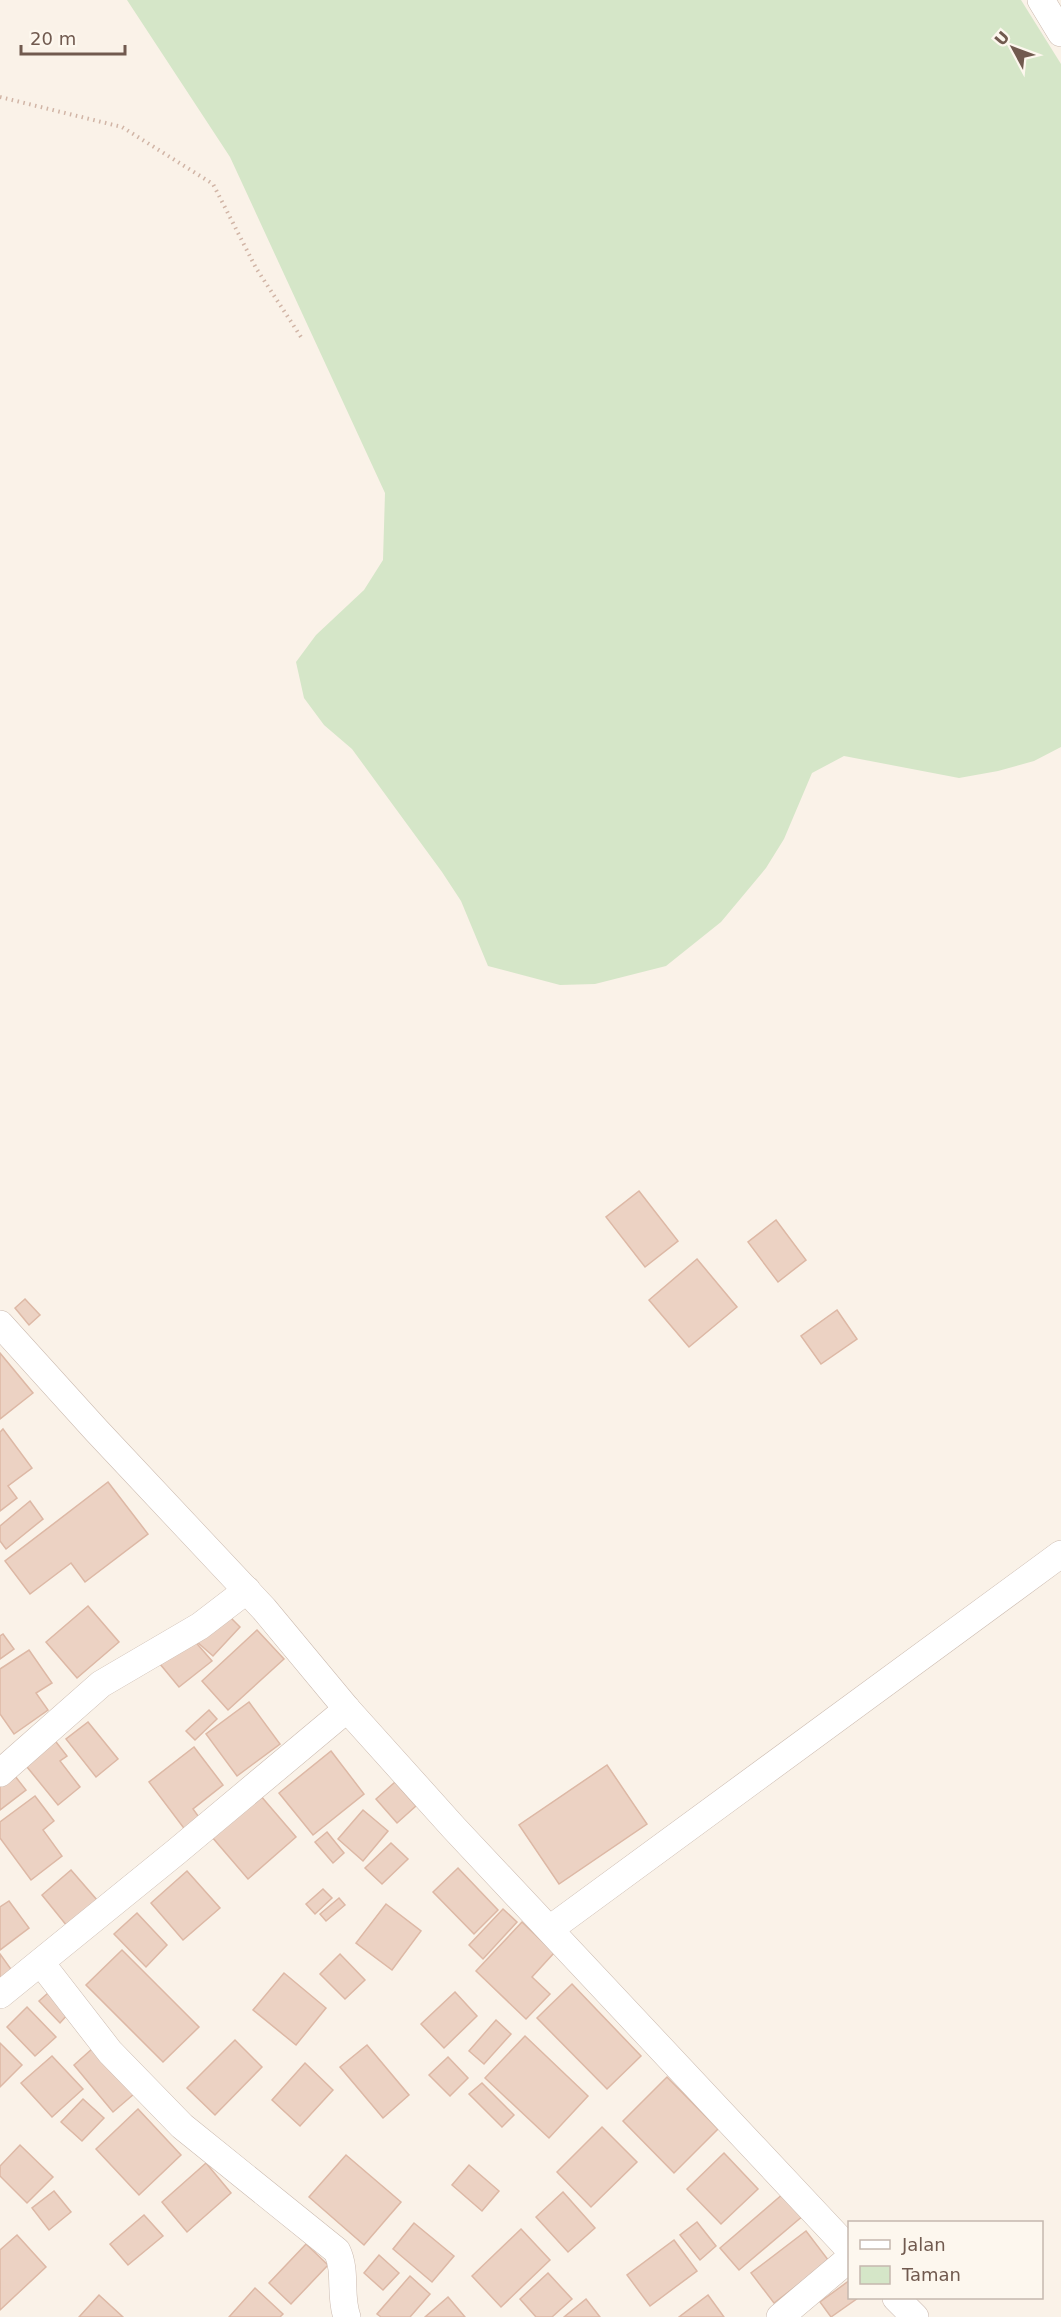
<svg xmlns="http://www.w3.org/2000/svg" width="1061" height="2317" font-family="'DejaVu Sans',sans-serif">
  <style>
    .green { fill: #d5e6c8 }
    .building { fill: #ecd2c3; stroke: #ddb8a5; stroke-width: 1.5 }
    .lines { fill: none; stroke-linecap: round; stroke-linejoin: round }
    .street-casing { stroke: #cbbaaf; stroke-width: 28 }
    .path { stroke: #d1b5a6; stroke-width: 4; stroke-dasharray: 1.5 4.5; stroke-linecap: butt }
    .street { stroke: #fff; stroke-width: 27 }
  </style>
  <rect width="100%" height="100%" fill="#faf2e8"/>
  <!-- green -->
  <path class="green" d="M127,0H1021L1061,64V747L1034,761L998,771L959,778L844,756L812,773L784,839L766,868L721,922L666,966L595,984L560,985L488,966L461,901L442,872L352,749L324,725L304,698L296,662L316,635L364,590L383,560L385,493L230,157Z"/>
  <!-- building -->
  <g class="building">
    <path d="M639,1191L678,1241L645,1267L606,1217Z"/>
    <path d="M776,1220L806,1260L778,1282L748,1242Z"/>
    <path d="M697,1259L737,1307L689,1347L649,1300Z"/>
    <path d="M25,1299L40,1315L29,1325L15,1308Z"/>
    <path d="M837,1310L857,1339L821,1364L801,1336Z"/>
    <path d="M0,1353L33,1393L0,1419Z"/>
    <path d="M3,1429L32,1468L8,1486L17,1498L0,1511V1432Z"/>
    <path d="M108,1482L148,1534L85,1582L71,1563L30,1594L5,1561Z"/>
    <path d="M30,1501L43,1519L6,1549L0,1541V1526Z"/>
    <path d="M88,1606L119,1642L77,1678L46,1642Z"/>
    <path d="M224,1611L240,1627L213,1656L196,1641Z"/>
    <path d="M257,1630L284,1659L228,1710L202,1681Z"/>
    <path d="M3,1634L14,1649L0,1659V1636Z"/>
    <path d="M192,1638L212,1661L179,1687L160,1664Z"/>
    <path d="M29,1650L52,1683L36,1693L48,1710L14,1734L0,1714V1669Z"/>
    <path d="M249,1702L280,1744L237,1776L206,1734Z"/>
    <path d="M209,1710L217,1719L195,1740L186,1731Z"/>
    <path d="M88,1722L118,1759L96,1777L66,1739Z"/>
    <path d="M53,1738L67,1756L60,1761L80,1787L58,1805L23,1762Z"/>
    <path d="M194,1747L223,1785L193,1809L201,1820L186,1831L149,1782Z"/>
    <path d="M331,1751L364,1794L313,1835L279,1793Z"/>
    <path d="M607,1765L647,1824L559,1884L519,1825Z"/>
    <path d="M11,1771L26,1790L0,1810V1780Z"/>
    <path d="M395,1782L416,1806L397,1823L376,1799Z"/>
    <path d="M260,1795L296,1837L248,1879L212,1837Z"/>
    <path d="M35,1796L54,1821L43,1830L62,1856L31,1880L0,1838V1822Z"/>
    <path d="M363,1810L388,1831L363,1861L338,1839Z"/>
    <path d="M327,1832L344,1853L333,1863L315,1842Z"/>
    <path d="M391,1843L408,1859L382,1884L365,1868Z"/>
    <path d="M458,1868L498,1910L474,1934L433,1892Z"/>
    <path d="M71,1870L97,1900L67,1926L42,1895Z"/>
    <path d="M187,1871L220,1908L183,1940L151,1903Z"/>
    <path d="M323,1889L332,1898L315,1914L306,1904Z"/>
    <path d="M339,1898L345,1905L326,1921L320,1914Z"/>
    <path d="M9,1901L29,1928L0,1950V1907Z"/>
    <path d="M386,1904L421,1931L392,1970L356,1943Z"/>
    <path d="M503,1909L517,1922L483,1959L469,1945Z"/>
    <path d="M137,1913L167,1945L146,1967L114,1934Z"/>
    <path d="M522,1922L554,1953L532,1977L550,1994L526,2019L476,1971Z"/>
    <path d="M122,1950L199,2027L163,2062L86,1985Z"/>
    <path d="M0,1954L13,1972L0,1982Z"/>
    <path d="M340,1954L365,1980L345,1999L320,1974Z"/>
    <path d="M284,1973L326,2008L296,2045L253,2010Z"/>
    <path d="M572,1984L641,2056L607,2089L537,2018Z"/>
    <path d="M455,1992L477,2016L444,2048L421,2024Z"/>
    <path d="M48,1993L68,2014L60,2023L39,2001Z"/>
    <path d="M27,2007L56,2037L35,2056L7,2027Z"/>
    <path d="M496,2020L511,2034L484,2064L469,2051Z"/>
    <path d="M525,2036L588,2096L549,2138L485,2078Z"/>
    <path d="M235,2040L262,2067L215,2115L187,2088Z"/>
    <path d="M0,2043L22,2065L0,2087Z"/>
    <path d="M367,2045L409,2095L383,2118L340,2067Z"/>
    <path d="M93,2048L134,2094L113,2112L74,2065Z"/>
    <path d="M52,2056L83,2089L52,2117L21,2083Z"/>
    <path d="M448,2057L468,2078L450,2096L429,2075Z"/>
    <path d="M305,2063L333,2090L300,2126L272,2100Z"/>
    <path d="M667,2077L718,2129L674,2173L623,2121Z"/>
    <path d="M482,2083L514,2115L502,2127L469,2094Z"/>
    <path d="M83,2099L104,2118L82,2141L61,2122Z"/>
    <path d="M138,2109L181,2155L139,2195L96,2149Z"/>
    <path d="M602,2127L637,2162L591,2207L557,2172Z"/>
    <path d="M20,2145L53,2177L27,2203L0,2176V2166Z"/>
    <path d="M724,2153L758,2189L721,2224L687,2189Z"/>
    <path d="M346,2155L401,2202L364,2245L309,2197Z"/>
    <path d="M206,2163L231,2193L187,2232L162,2202Z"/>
    <path d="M469,2165L499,2191L482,2211L452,2185Z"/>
    <path d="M54,2191L71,2212L49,2230L32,2208Z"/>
    <path d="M563,2192L595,2228L568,2252L536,2217Z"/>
    <path d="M784,2193L804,2215L739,2270L720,2248Z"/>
    <path d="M144,2215L163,2236L128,2265L110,2244Z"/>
    <path d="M697,2222L716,2246L700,2260L680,2235Z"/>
    <path d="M414,2223L454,2256L432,2282L393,2249Z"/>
    <path d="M521,2229L550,2260L501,2307L472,2276Z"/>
    <path d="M806,2231L829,2261L774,2303L751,2273Z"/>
    <path d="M17,2235L46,2267L0,2310V2250Z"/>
    <path d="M674,2240L697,2271L650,2306L627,2275Z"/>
    <path d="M306,2244L328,2265L291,2304L269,2283Z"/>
    <path d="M379,2255L399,2273L383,2290L364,2273Z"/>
    <path d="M548,2273L572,2299L552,2317H536L520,2299Z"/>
    <path d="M410,2276L430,2294L410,2317H381L377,2314Z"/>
    <path d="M850,2280V2298H858L831,2317L820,2302Z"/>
    <path d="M255,2288L283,2314L280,2317H229Z"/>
    <path d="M99,2295L123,2317H79Z"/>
    <path d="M708,2295L724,2317H679Z"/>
    <path d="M448,2297L465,2317H425Z"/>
    <path d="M586,2299L600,2317H564Z"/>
  </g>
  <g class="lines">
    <!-- street casing -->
    <g class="street-casing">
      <g id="street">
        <path d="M1041,0L1061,33"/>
        <path d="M0,1324L96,1430L264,1609L347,1709L454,1828L850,2250"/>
        <path d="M0,1773L101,1684L200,1626L247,1590"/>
        <path d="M550,1929L1061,1554"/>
        <path d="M41,1963L110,2052L182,2126L337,2251C347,2272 339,2295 347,2317"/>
        <path d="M0,1995L176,1852L347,1709"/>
        <path d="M896,2298L915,2317"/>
        <path d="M780,2317L850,2258"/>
      </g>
    </g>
    <!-- path -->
    <path class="path" d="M0,97L122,127L213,184L256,268L301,337"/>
    <!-- street -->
    <use href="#street" class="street"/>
  </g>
  <!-- legend -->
  <rect x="848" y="2221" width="195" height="78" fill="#fdf7ee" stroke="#c5b8ae" stroke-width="1.5"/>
  <rect x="860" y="2240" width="30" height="9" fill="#ffffff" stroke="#c5b8ae" stroke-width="1.5"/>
  <text x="902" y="2251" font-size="18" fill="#715a4f">Jalan</text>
  <rect x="860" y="2266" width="30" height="18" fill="#d5e6c8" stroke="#c5b8ae" stroke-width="1.5"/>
  <text x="902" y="2281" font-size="18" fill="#715a4f">Taman</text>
  <!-- north arrow -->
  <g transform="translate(1013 48) rotate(311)" stroke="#fdf7ee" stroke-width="4.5" paint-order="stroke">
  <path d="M0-4.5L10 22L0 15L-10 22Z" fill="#715a4f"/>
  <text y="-9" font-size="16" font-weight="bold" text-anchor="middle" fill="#715a4f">U</text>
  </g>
  <!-- scale -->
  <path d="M21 45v9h104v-9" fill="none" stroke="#715a4f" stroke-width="3"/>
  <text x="30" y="45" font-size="18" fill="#715a4f" stroke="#fdf7ee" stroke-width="4.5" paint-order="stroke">20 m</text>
</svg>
